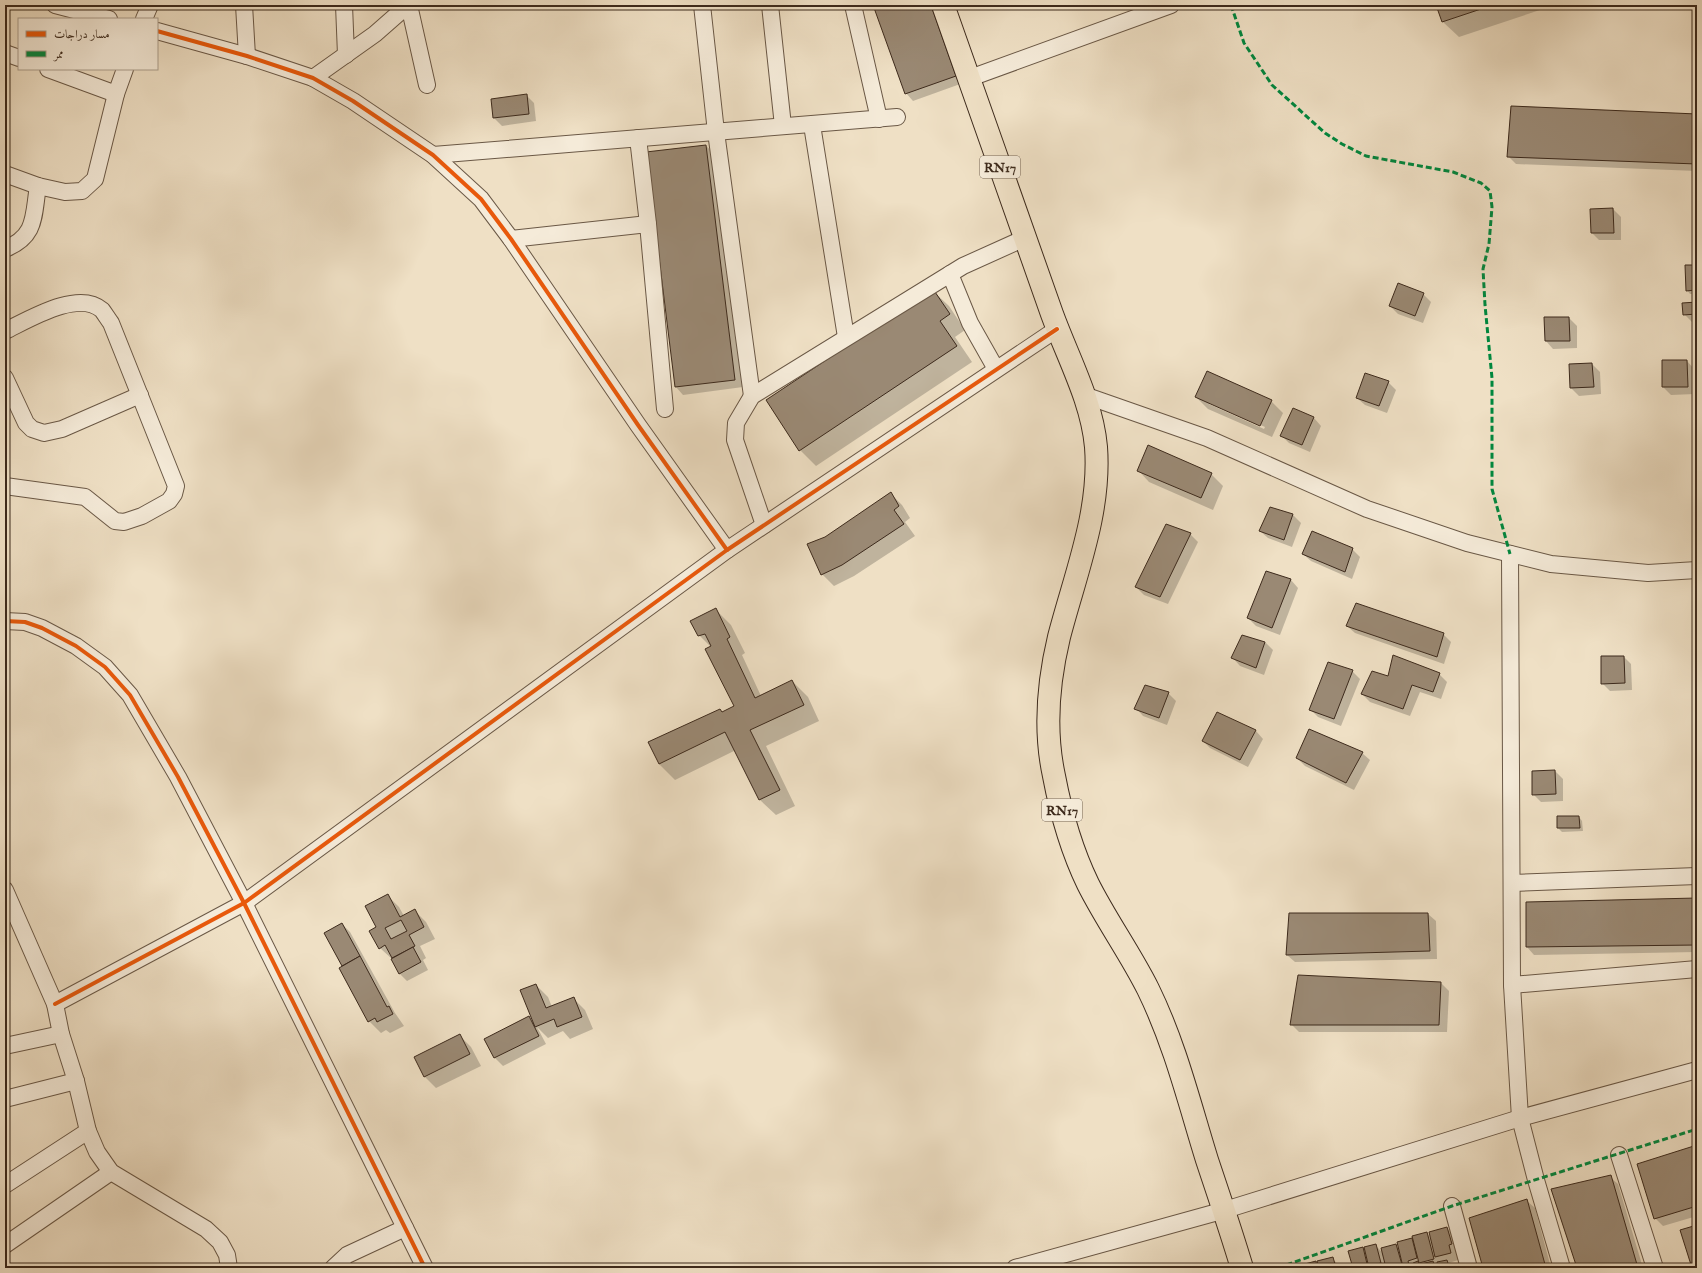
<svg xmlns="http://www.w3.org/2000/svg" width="1702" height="1273" font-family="'IM FELL English',Amiri,serif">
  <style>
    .shadow { fill: #0003; fill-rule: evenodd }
    .building { fill: #9a8974; stroke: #3d2a1c; fill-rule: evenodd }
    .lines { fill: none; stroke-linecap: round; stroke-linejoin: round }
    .minor-casing { stroke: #6a5846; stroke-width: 18 }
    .primary-casing { stroke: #3d2a1c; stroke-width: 24 }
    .minor { stroke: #f5ebd9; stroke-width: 16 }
    .primary { stroke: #efe0c5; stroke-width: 22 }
    .quiet { stroke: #00873e; stroke-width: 3; stroke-dasharray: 6 3; stroke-linecap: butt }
    .cycleway-casing { stroke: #f5ebd9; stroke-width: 6 }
    .cycleway { stroke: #e8590c; stroke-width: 4 }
    .labels { text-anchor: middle; stroke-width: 3.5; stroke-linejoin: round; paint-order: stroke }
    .shield { fill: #f5ebd9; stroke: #746455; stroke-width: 1 }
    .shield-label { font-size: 13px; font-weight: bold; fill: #3d2a1c }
  </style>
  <rect width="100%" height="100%" fill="#efe0c5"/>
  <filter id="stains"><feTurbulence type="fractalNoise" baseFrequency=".005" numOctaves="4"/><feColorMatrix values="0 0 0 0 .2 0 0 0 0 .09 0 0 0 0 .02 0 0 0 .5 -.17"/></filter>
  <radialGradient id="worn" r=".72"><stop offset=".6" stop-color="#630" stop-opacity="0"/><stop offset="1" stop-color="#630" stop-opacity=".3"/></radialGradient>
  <!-- shadow -->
  <g class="shadow">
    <path d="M874,5H935L963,83L913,101L906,93Z"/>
    <path d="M1437,5H1555L1459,37L1443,22Z"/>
    <path d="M526,95L534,103L536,121L502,126L494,118L492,100Z"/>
    <path d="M1697,115V171L1516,164L1508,156Z"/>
    <path d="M706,146L714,153L743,387L683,395L676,387L647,153Z"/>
    <path d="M1613,209L1621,217V240H1599L1592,233Z"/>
    <path d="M1695,266L1697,267V294H1690L1687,290Z"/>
    <path d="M933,291L949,306L965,330L955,337L972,362L816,466L800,450Z"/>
    <path d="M1423,294L1431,302L1423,323L1398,314L1390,306Z"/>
    <path d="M1697,303V322H1692L1684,314Z"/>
    <path d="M1545,318H1569L1577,326V348L1553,349L1546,341Z"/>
    <path d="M1663,361H1687L1694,369L1695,394L1671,395L1663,387Z"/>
    <path d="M1592,364L1600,372L1601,394L1579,396L1571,388Z"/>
    <path d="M1388,382L1396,390L1387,413L1365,405L1357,398Z"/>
    <path d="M1196,397L1271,401L1283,413L1272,437L1208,409ZM1209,402L1265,427L1264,429L1209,404Z"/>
    <path d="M1293,409L1314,418L1321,426L1310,452L1289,443L1281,435Z"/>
    <path d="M1138,470L1211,474L1223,486L1213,510L1149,482Z"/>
    <path d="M891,494L902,505L910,518L905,522L915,536L854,576L834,586L822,574L825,538Z"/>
    <path d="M1270,509L1293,515L1301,523L1292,547L1268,538L1260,531Z"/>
    <path d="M1190,534L1198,542L1168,604L1144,595L1136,587Z"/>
    <path d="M1352,549L1360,557L1352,579L1311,561L1303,554Z"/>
    <path d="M1267,572L1291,580L1298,588L1280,635L1256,626L1248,618Z"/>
    <path d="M716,610L731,625L745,653L742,655L761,696L792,681L808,697L819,721L766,746L795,806L776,815L760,800L736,750L675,780L659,764L650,743L720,710L723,713L735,706L711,647L699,635Z"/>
    <path d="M1347,626L1443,634L1451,642L1444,664L1355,633Z"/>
    <path d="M1242,636L1265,642L1273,650L1264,675L1240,666L1233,658Z"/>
    <path d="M1624,657L1631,664L1632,690L1610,691L1602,683Z"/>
    <path d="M1352,671L1360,679L1341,726L1318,717L1310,709Z"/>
    <path d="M1439,674L1447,682L1441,699L1420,692L1410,716L1370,702L1362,694L1389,677Z"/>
    <path d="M1168,693L1176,701L1167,725L1143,716L1136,708Z"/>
    <path d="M1217,713L1256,731L1263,739L1248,767L1210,748L1203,741Z"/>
    <path d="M1362,753L1370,760L1354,790L1305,766L1297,758Z"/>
    <path d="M1555,771L1563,779V801L1541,802L1533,794Z"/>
    <path d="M1558,817H1579L1582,821L1583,831L1562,832L1558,828Z"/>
    <path d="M388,896L399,907L404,916L414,910L426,922L435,939L420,946L426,958L423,960L428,970L407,981L400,974L392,959L380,948L378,928Z"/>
    <path d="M1697,899V952L1534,955L1527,947Z"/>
    <path d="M1428,914L1436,921L1437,959L1295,962L1287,955Z"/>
    <path d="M342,924L350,932L395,1013L404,1026L390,1033L386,1030L381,1033L369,1021L343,965Z"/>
    <path d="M1299,977L1441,983L1449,991L1447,1032H1299L1291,1024Z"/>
    <path d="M536,985L548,997L552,1007L573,998L585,1010L593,1029L570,1039L563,1031L548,1038L537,1027L546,1044L503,1066L495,1058L486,1039L528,1018L536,1025Z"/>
    <path d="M459,1035L471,1047L481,1066L436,1088L424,1076Z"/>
    <path d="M1697,1146V1216L1663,1226L1655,1218Z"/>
    <path d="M1610,1177L1618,1184L1643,1268H1578Z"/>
    <path d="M1527,1201L1535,1208L1551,1268H1484Z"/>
    <path d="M1447,1228L1455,1236L1459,1251L1456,1252L1458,1260L1449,1263L1457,1268H1354L1350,1252L1376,1246L1383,1253L1396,1245L1399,1248L1411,1239L1415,1242L1427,1233L1431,1238Z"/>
    <path d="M1332,1258L1341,1268H1302L1315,1262L1320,1267Z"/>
  </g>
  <!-- building -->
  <g class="building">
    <path d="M873,5H931L956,76L905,94Z"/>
    <path d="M1436,5H1493L1442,22Z"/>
    <path d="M527,94L529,114L493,118L491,99Z"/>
    <path d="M1511,106L1697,114V164L1507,157Z"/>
    <path d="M706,145L735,380L675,387L646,152Z"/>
    <path d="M1613,208L1614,233H1591L1590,209Z"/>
    <path d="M1685,265H1696V290L1686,291Z"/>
    <path d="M1398,283L1424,293L1415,316L1389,306Z"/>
    <path d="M933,289L950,314L940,321L957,346L799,451L766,400Z"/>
    <path d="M1697,302V314L1683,315L1682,303Z"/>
    <path d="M1544,317H1569L1570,341H1545Z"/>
    <path d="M1662,360H1687L1688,387H1662Z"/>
    <path d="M1592,363L1594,387L1570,388L1569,364Z"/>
    <path d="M1207,371L1272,400L1260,426L1195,397Z"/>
    <path d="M1365,373L1389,381L1379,406L1356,398Z"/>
    <path d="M1293,408L1314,417L1302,445L1280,436Z"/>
    <path d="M1148,445L1212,473L1201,498L1137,471Z"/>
    <path d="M891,492L899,506L894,510L904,524L842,565L821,575L807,544L825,537Z"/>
    <path d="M1270,507L1293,514L1284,540L1259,531Z"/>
    <path d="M1166,524L1191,533L1160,597L1135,587Z"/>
    <path d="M1312,531L1353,548L1345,572L1302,554Z"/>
    <path d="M1266,571L1291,579L1272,628L1247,618Z"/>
    <path d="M1356,603L1444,633L1437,657L1346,626Z"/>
    <path d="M716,608L730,637L727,639L755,698L792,680L804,705L750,730L780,790L759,800L725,732L659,764L648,742L720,709L722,712L734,706L705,649L711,646L705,634L698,636L690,621Z"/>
    <path d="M1242,635L1265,642L1256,668L1231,658Z"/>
    <path d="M1393,655L1440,673L1433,692L1412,685L1403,709L1361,694L1372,671L1388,676Z"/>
    <path d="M1695,655H1697V684H1696Z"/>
    <path d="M1601,656H1624L1625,683L1601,684Z"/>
    <path d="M1328,662L1353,670L1334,719L1309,710Z"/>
    <path d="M1145,685L1169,692L1159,718L1134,709Z"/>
    <path d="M1217,712L1256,730L1240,760L1202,741Z"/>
    <path d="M1309,729L1363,752L1346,783L1296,758Z"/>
    <path d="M1555,770L1556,794L1532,795V771Z"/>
    <path d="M1557,816H1579L1580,828H1557Z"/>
    <path d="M388,894L400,917L415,909L424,927L409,935L415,946L392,958L385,945L379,949L369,931L376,927L365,906ZM401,920L407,931L391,939L385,928Z"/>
    <path d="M1697,898V945L1526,947V902Z"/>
    <path d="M1289,913H1428L1430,951L1286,955Z"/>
    <path d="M342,923L360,956L342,966L324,933Z"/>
    <path d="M413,947L421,962L399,974L391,959Z"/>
    <path d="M360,956L387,1007L389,1006L393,1014L377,1022L375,1018L368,1022L339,968Z"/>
    <path d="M1298,975L1441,982L1439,1025H1290Z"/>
    <path d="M536,984L546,1008L574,997L582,1017L557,1027L554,1019L535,1027L520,990Z"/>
    <path d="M529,1016L539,1036L494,1058L484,1039Z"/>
    <path d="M460,1034L470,1054L424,1077L414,1057Z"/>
    <path d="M1697,1145V1206L1654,1219L1637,1164Z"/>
    <path d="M1611,1175L1638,1268H1577L1551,1189Z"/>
    <path d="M1527,1199L1546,1268H1483L1469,1218Z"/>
    <path d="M1697,1225V1268H1692L1680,1230Z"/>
    <path d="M1447,1227L1452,1244L1449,1245L1451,1253L1435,1257L1429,1232Z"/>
    <path d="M1427,1232L1434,1259L1419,1263L1412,1236Z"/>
    <path d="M1412,1238L1417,1258L1408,1261L1409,1265L1403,1267L1397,1242Z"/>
    <path d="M1376,1244L1381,1263L1376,1264L1378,1268H1369L1364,1247Z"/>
    <path d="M1396,1244L1403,1268H1386L1381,1248Z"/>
    <path d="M1363,1247L1368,1268H1353L1348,1251Z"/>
    <path d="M1333,1257L1336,1268H1319L1317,1261Z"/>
    <path d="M1447,1260L1449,1267L1455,1265L1456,1268H1438L1437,1262Z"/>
    <path d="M1316,1261L1317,1268H1301V1265Z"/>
    <path d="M1418,1261L1420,1268H1410L1414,1267L1413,1263Z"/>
    <path d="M1433,1261L1435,1268H1422L1421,1264Z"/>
  </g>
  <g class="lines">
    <!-- minor casing -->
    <g class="minor-casing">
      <g id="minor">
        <path d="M55,5L109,19"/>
        <path d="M244,5L247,56"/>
        <path d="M344,5L346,55"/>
        <path d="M409,5L427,85"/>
        <path d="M702,5L716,132L752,396"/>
        <path d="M770,5L783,126"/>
        <path d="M853,5L879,119"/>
        <path d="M144,19L150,5"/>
        <path d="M157,31L247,56L313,78L353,101L433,155L481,199L511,239L638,425L727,550"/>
        <path d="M5,53L19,58"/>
        <path d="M48,69L116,94"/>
        <path d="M313,78L375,34L408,5"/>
        <path d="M970,78L1171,5"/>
        <path d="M812,125L846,337"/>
        <path d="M638,138L648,224"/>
        <path d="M433,155L897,117"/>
        <path d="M5,174L38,186L65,192L82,191L95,179L116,94L125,69"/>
        <path d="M511,239L648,224L665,409"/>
        <path d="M5,249C37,236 33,216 38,186"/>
        <path d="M950,274L970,323L996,369"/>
        <path d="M5,331C28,320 78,289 102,310C105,314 108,319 111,323L176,486L174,494L169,501L142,516L124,522L115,521L85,497L5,486"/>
        <path d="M5,378L26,423L32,429L44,433L62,429L140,395"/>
        <path d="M1084,395L1207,438L1367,509L1467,543L1551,564L1648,573L1697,570"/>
        <path d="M764,525L735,440L736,423L752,396L963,266L1025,238"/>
        <path d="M1510,554L1512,985L1520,1118L1536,1180L1562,1268"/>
        <path d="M5,621L25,622L42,628L76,646L105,667L130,695L178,777L244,903L425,1268"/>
        <path d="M1512,883L1697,876"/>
        <path d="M5,890L55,1004L61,1034L76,1081L88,1131L97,1152L111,1172L206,1229L220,1242L227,1255L229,1268"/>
        <path d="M1512,985L1697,969"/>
        <path d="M55,1004L244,903L727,550L1057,329"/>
        <path d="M5,1046L61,1034"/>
        <path d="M5,1099L76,1081"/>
        <path d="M1619,1155L1655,1268"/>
        <path d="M5,1185L88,1131"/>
        <path d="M1452,1206L1469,1268"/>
        <path d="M5,1245L111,1172"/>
        <path d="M333,1268L347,1255L405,1228"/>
        <path d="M1015,1268L1225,1210L1520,1118L1697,1070"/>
      </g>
    </g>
    <!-- primary casing -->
    <g class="primary-casing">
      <path id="primary" d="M943,5C979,108 1016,211 1052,314C1068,358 1092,401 1096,447C1101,512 1075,575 1059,637C1048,683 1044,730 1054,776C1061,813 1072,851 1088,884C1106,920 1130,953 1148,989C1175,1044 1189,1102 1207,1160C1219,1196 1231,1231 1242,1268"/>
    </g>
    <!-- minor -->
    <use href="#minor" class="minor"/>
    <!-- primary -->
    <use href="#primary" class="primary"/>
    <!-- quiet -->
    <g class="quiet">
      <path d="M1231,5L1244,43L1272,85L1325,133L1342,144L1366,156L1453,172L1481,183L1490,191L1492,207L1489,244L1483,269L1485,305L1492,378V489L1510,554"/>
      <path d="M1278,1268L1452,1206L1697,1129"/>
    </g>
    <!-- cycleway casing -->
    <g class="cycleway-casing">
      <g id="cycleway">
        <path d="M157,31L247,56L313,78L353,101L433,155L481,199L511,239L638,425L727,550"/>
        <path d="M5,621L25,622L42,628L76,646L105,667L130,695L178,777L244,903L425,1268"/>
        <path d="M55,1004L244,903L727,550L1057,329"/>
      </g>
    </g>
    <!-- cycleway -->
    <use href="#cycleway" class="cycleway"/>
  </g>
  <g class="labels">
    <!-- shield labels -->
    <g class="shield">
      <rect x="980" y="156" width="40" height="22" rx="3"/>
      <rect x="1042" y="799" width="40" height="22" rx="3"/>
    </g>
    <g class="shield-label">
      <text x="1000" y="172">RN17</text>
      <text x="1062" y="815">RN17</text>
    </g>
  </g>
  <!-- margin -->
  <rect width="1702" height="1273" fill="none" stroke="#efe0c5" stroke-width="20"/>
  <rect x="6" y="6" width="1690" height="1261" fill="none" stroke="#3d2a1c" stroke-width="2"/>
  <rect x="10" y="10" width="1682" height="1253" fill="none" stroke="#3d2a1c"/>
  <!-- legend -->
  <rect x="18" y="18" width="140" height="52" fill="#f5ebd9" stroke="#ab9e8d"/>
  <rect x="26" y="31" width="20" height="6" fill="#e8590c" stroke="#ab9e8d"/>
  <text x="54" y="38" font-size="12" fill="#3d2a1c">مسار دراجات</text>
  <rect x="26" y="51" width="20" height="6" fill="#00873e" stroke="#ab9e8d"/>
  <text x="54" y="58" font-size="12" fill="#3d2a1c">ممر</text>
  <rect width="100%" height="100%" filter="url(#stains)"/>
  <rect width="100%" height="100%" fill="url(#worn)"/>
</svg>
